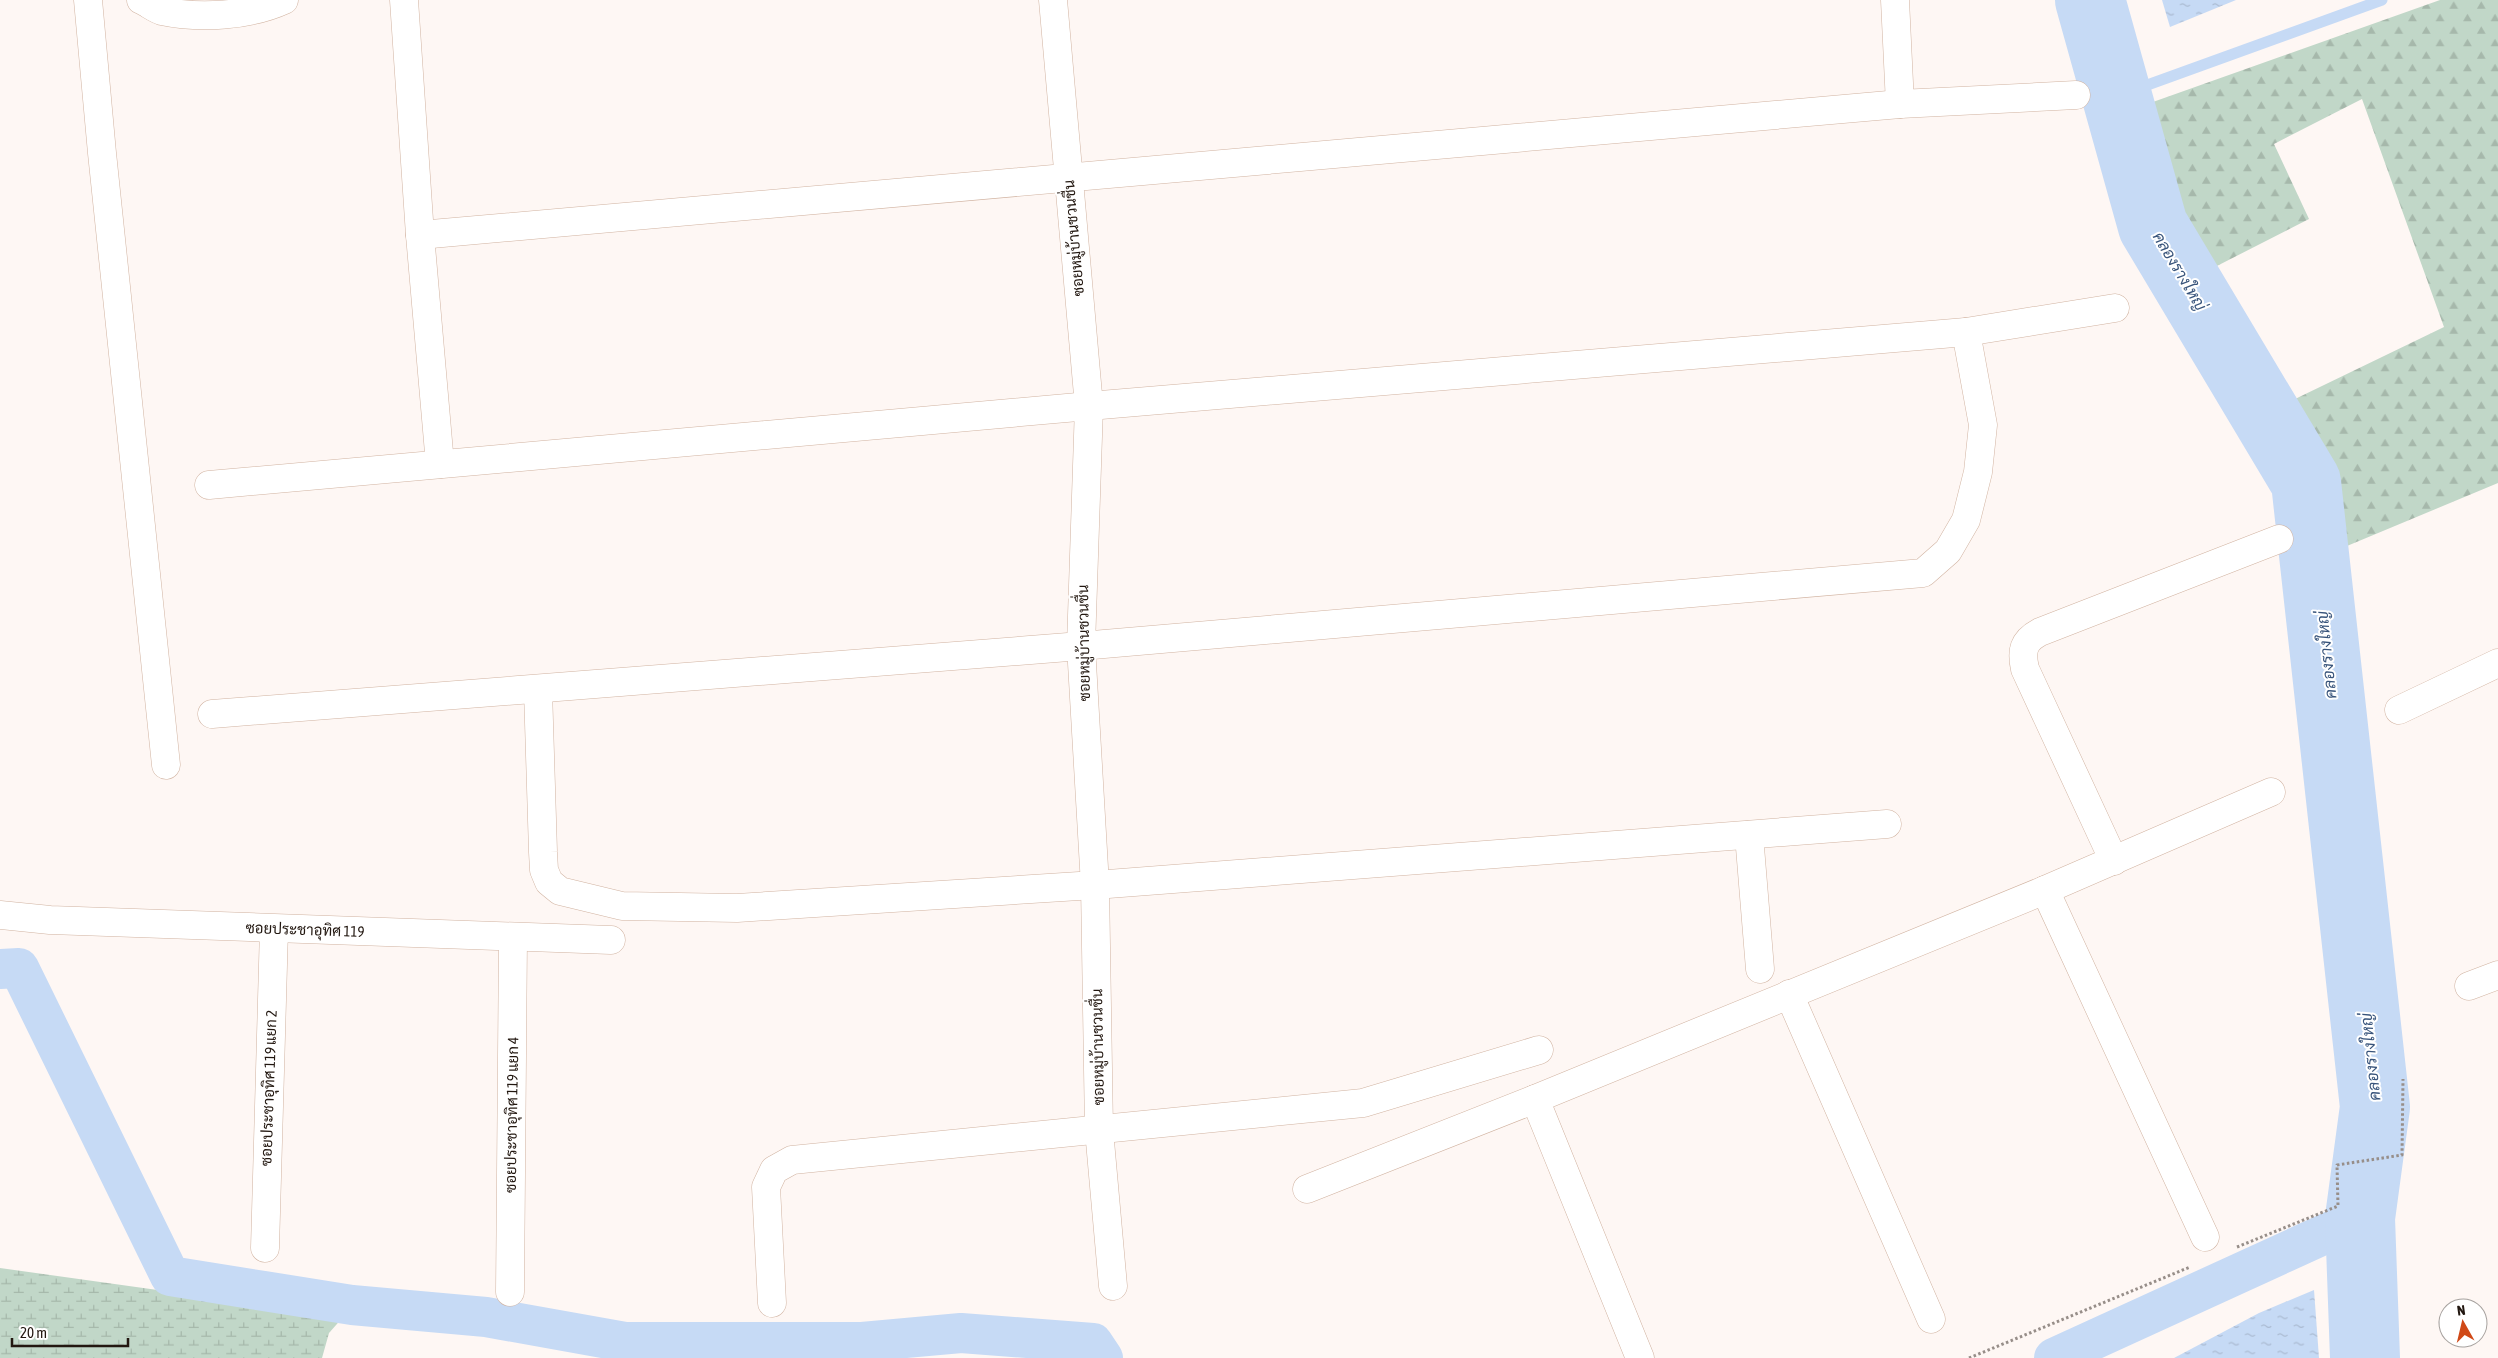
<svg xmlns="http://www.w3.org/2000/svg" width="2498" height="1358" font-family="'Asap Condensed',Sarabun,sans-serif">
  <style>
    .forest { fill: url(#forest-firs) }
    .wetland { fill: url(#wetland-marsh) }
    .water { fill: url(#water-ripples) }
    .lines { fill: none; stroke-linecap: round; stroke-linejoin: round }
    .stream { stroke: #c6daf5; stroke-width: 11 }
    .canal { stroke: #c6daf5; stroke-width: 40 }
    .river { stroke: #c6daf5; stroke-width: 70 }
    .street-casing { stroke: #d1b3a1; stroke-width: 29 }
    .path { stroke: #978e89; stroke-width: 3; stroke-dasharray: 2.5 2.5; stroke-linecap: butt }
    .street { stroke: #fff; stroke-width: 28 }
    .labels { text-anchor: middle; stroke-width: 4; stroke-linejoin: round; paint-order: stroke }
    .street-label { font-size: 15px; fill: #221710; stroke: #fff }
    .water-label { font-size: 16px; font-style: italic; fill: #38547b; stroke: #fff }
  </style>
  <defs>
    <pattern id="forest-firs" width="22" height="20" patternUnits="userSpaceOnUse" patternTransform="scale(1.25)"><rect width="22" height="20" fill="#c1d7c8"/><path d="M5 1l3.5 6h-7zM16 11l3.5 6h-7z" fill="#a6b8ab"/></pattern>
    <pattern id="wetland-marsh" width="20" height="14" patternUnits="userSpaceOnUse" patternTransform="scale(1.25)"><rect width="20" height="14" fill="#c1d7c8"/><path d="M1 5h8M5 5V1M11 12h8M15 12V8" fill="none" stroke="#a6b8ab"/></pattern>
    <pattern id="water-ripples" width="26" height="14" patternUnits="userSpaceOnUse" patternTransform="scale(1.25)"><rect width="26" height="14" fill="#c6daf5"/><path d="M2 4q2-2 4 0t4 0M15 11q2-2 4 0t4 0" fill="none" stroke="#aabad1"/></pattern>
  </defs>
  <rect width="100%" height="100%" fill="#fef7f4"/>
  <!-- forest -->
  <path class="forest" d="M2440,0H2498V483L2335,551L2293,400L2444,327L2362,99L2274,144L2309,219L2211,269L2159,198L2136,108Z"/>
  <!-- wetland -->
  <path class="wetland" d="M0,1268L344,1316L329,1333L322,1358H0Z"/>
  <!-- water -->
  <g class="water">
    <path d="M2162,0H2236L2170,27Z"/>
    <path d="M2314,1290L2319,1358H2174L2259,1313Z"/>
  </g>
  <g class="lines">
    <!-- stream -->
    <path class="stream" d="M2117,96L2382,0"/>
    <!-- canal -->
    <g class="canal">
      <path d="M0,969L19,968L170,1276L352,1305L486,1317L625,1342H862L961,1333L1093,1343L1103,1358"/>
      <path d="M2054,1358L2360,1218"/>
    </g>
    <!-- river -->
    <path class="river" d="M2090,0L2153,226L2306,482L2375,1107L2360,1218L2365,1358"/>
    <!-- street casing -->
    <g class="street-casing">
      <g id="street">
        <path d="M88,0L102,153L166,765"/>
        <path d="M141,0C148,3 155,9 162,11C200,19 249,16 284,0"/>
        <path d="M404,0L420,235L440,464"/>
        <path d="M1053,0L1089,406L1081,646L1095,885L1099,1130L1113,1286"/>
        <path d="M1895,0L1900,104"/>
        <path d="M420,235L1900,104L2076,95"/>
        <path d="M209,485L1089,406L1966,332L2115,308"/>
        <path d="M538,690L543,852L544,870L549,882L560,891L622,906L737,908L1095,885L1887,824"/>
        <path d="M2399,710L2498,663"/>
        <path d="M212,714L1081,646L1923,573L1948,551L1966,520L1978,472L1983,425L1966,332"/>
        <path d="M1749,835L1760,969"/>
        <path d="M2114,861L2025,669C2021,651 2023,641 2040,632L2279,539"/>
        <path d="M2045,890L2205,1237"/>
        <path d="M0,915L50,920L611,940"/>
        <path d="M2469,986L2498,975"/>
        <path d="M1789,994L1931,1319"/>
        <path d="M1535,1099L1640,1358"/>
        <path d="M1307,1189L1535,1099L2045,890L2271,792"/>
        <path d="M265,1248L274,929"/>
        <path d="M510,1292L513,938"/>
        <path d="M772,1303L766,1187L774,1170L792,1160L1363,1103L1539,1050"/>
      </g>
    </g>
    <!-- path -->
    <g class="path">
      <path d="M2237,1247L2338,1206L2337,1165L2402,1155L2403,1079"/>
      <path d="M1969,1358L2190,1267"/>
    </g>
    <!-- street -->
    <use href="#street" class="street"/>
  </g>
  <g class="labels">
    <!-- street labels -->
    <g class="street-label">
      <text transform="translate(1074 238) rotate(-95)" y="5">ซอยหมู่บ้านชวนชื่น</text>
      <text transform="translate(1084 643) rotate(-91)" y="5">ซอยหมู่บ้านชวนชื่น</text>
      <text transform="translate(305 930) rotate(2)" y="5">ซอยประชาอุทิศ 119</text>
      <text transform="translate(1098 1047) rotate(-91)" y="5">ซอยหมู่บ้านชวนชื่น</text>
      <text transform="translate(269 1088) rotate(-88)" y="5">ซอยประชาอุทิศ 119 แยก 2</text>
      <text transform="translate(512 1115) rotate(-89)" y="5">ซอยประชาอุทิศ 119 แยก 4</text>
    </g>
    <!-- water labels -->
    <g class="water-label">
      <text transform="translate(2180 271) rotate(59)" y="6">คลองรางใหญ่</text>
      <text transform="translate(2326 655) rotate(-96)" y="6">คลองรางใหญ่</text>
      <text transform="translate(2370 1057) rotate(-96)" y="6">คลองรางใหญ่</text>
    </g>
  </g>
  <!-- north arrow -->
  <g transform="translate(2463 1323) rotate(352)"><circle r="24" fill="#ffffff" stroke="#a7a29f"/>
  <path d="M0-4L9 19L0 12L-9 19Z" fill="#d04917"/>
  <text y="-8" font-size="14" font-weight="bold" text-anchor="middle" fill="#221710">N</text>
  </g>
  <!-- scale -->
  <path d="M12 1338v8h116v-8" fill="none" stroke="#221710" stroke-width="2.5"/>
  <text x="20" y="1338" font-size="15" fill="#221710" stroke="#ffffff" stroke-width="4" paint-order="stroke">20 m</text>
</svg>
